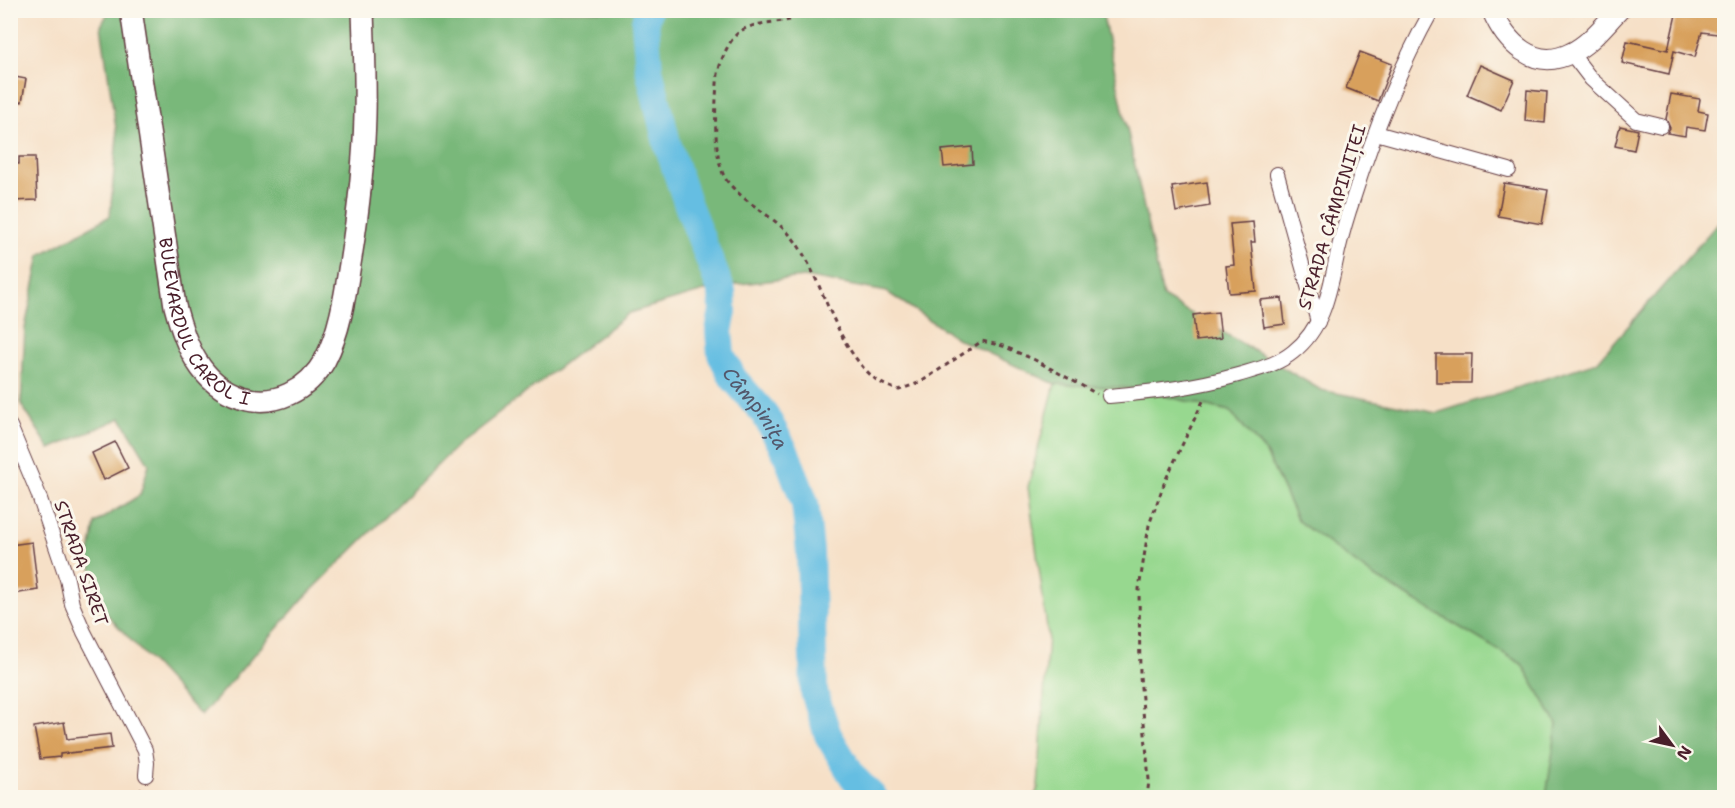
<svg xmlns="http://www.w3.org/2000/svg" width="1735" height="808" font-family="'Shantell Sans',sans-serif">
  <style>
    .green { fill: #97d88f; stroke: #707c5d; stroke-width: 1.5 }
    .forest { fill: #79b87a; stroke: #626c52; stroke-width: 1.5 }
    .lines { fill: none; stroke-linecap: round; stroke-linejoin: round }
    .river { stroke: #65bee2; stroke-width: 28 }
    .building { fill: #d8a05b }
    .minor-casing { stroke: #643c42; stroke-width: 16 }
    .secondary-casing { stroke: #643c42; stroke-width: 22 }
    .primary-casing { stroke: #643c42; stroke-width: 24 }
    .path { stroke: #643c42; stroke-width: 3; stroke-dasharray: 4.5 4.5; stroke-linecap: butt }
    .minor { stroke: #fff; stroke-width: 14 }
    .secondary { stroke: #fff; stroke-width: 20 }
    .primary { stroke: #fff; stroke-width: 21 }
    .labels { text-anchor: middle; stroke-width: 6; stroke-linejoin: round; paint-order: stroke }
    .street-label { font-size: 18px; fill: #4a1f2b; stroke: #fbf7ec }
    .water-label { font-size: 20px; font-style: italic; fill: #53576b; stroke: #fbf7ec }
  </style>
  <rect width="100%" height="100%" fill="#fbf7ec"/>
  <filter id="ink" filterUnits="userSpaceOnUse"><feTurbulence type="fractalNoise" baseFrequency=".0167" numOctaves="2"/><feDisplacementMap in="SourceGraphic" scale="12" xChannelSelector="R" yChannelSelector="G"/><feConvolveMatrix kernelMatrix="1 2 1 2 8 2 1 2 1" color-interpolation-filters="sRGB"/></filter>
  <filter id="wash" filterUnits="userSpaceOnUse"><feTurbulence type="fractalNoise" baseFrequency=".008" numOctaves="4" result="noise"/><feDisplacementMap in="SourceGraphic" scale="24" xChannelSelector="R" yChannelSelector="G"/><feGaussianBlur stdDeviation="1.35" result="paint"/><feColorMatrix in="noise" values="0 0 0 0 0 0 0 0 0 0 0 0 0 0 0 0 0 1.4 0 .05"/><feComposite in="paint" operator="in"/></filter>
  <g filter="url(#wash)">
    <rect width="100%" height="100%" fill="#f6e0c7"/>
    <!-- green -->
    <path class="green" d="M1055,384L1130,388L1230,411L1266,453L1298,521L1373,575L1522,664L1558,724L1546,797H1034L1038,788L1048,635L1028,487Z"/>
    <!-- forest -->
    <path class="forest" d="M109,11H1102L1163,297L1321,390L1437,413L1597,362L1724,216V797H1546L1557,724L1522,664L1372,575L1298,521L1266,453L1230,411L1130,388L1055,384L958,339L887,292L804,277L721,286L629,313L457,446L302,600L201,716L102,609L89,559L95,523L140,495L149,464L121,418L50,449L21,404L25,328L40,255L110,216L117,136L101,26Z"/>
    <g class="lines">
      <!-- river -->
      <path class="river" id="s1" d="M648,10L645,22L649,69L667,143L688,205L722,292L723,311L719,331L721,354L733,378L764,413L786,453L805,503L810,552L814,692L828,735L853,777L874,798"/>
    </g>
    <g id="blocks">
      <!-- building -->
      <g class="building">
        <path d="M1677,10H1725V35L1702,32L1695,57L1674,51L1669,74L1622,63L1627,41L1668,50Z"/>
        <path d="M1360,52L1392,64L1378,101L1346,88Z"/>
        <path d="M1480,65L1514,80L1501,110L1467,95Z"/>
        <path d="M10,76L26,79L22,102L10,100Z"/>
        <path d="M1527,90L1547,92L1545,123L1525,121Z"/>
        <path d="M1671,94L1700,99L1698,111L1708,113L1705,130L1686,127L1685,136L1667,133L1670,128L1666,119Z"/>
        <path d="M1620,126L1638,130L1634,150L1615,146Z"/>
        <path d="M972,147L973,164L944,167L942,150Z"/>
        <path d="M19,157H35L37,200L12,201L10,198V164H19Z"/>
        <path d="M1207,182L1210,206L1176,212L1172,187Z"/>
        <path d="M1504,183L1548,190L1542,224L1498,216Z"/>
        <path d="M1253,222L1255,242H1251L1256,291L1229,293L1226,266L1234,265L1230,224Z"/>
        <path d="M1282,298L1285,324L1264,327L1260,300Z"/>
        <path d="M1218,312L1221,338L1196,341L1193,315Z"/>
        <path d="M1436,354H1472L1471,383H1436Z"/>
        <path d="M115,442L128,468L104,480L92,453Z"/>
        <path d="M32,542L38,590L13,594L10,575V545Z"/>
        <path d="M64,722L67,739L110,734L112,748L60,754V757L40,759L34,727Z"/>
      </g>
    </g>
  </g>
  <g filter="url(#ink)">
    <use href="#blocks" fill-opacity="0" stroke="#643c42" stroke-width="1.5"/>
    <g class="lines">
      <!-- minor casing -->
      <g class="minor-casing">
        <g id="minor">
          <path d="M1571,53L1591,79L1636,120L1661,126"/>
          <path d="M1376,133L1509,170"/>
          <path d="M1277,174L1318,322"/>
          <path d="M1109,396C1153,392 1196,387 1238,375C1258,369 1277,365 1293,352C1325,327 1330,288 1338,251C1342,234 1347,216 1353,199C1373,135 1399,69 1432,10"/>
          <path d="M10,426L38,493L67,579L72,604L84,632L145,750L147,763L146,775"/>
        </g>
      </g>
      <!-- secondary casing -->
      <g class="secondary-casing">
        <path id="secondary" d="M1492,10C1505,42 1534,72 1571,53C1590,44 1604,25 1619,10"/>
      </g>
      <!-- primary casing -->
      <g class="primary-casing">
        <g id="primary">
          <path id="s2" d="M131,10L175,306C185,344 200,384 241,397C275,408 308,390 325,360C340,331 345,296 350,264C358,214 364,165 365,115C366,80 364,45 363,10"/>
        </g>
      </g>
      <!-- path -->
      <g class="path">
        <path d="M790,20C773,23 747,22 735,36C727,45 720,62 718,74C715,98 712,161 727,181C747,206 777,217 795,241C825,283 835,349 878,381C884,385 892,388 899,390L921,382L982,341L1003,346L1035,360L1097,394"/>
        <path d="M138,798L142,788"/>
        <path d="M1147,798L1149,780L1140,676L1139,589L1149,525L1165,481L1204,399"/>
      </g>
      <!-- minor -->
      <use href="#minor" class="minor"/>
      <!-- secondary -->
      <use href="#secondary" class="secondary"/>
      <!-- primary -->
      <use href="#primary" class="primary"/>
    </g>
  </g>
  <g class="labels">
    <!-- street labels -->
    <g class="street-label">
      <text transform="translate(1332 217) rotate(-73)" y="6">STRADA CÂMPINIȚEI</text>
      <text dy="6" stroke="none"><textPath href="#s2" startOffset="328">BULEVARDUL CAROL I</textPath></text>
      <text transform="translate(81 563) rotate(71)" y="6">STRADA SIRET</text>
    </g>
    <!-- water labels -->
    <g class="water-label">
      <text dy="7" stroke="none"><textPath href="#s1" startOffset="422">Câmpinița</textPath></text>
    </g>
  </g>
  <!-- margin -->
  <rect width="1735" height="808" fill="none" stroke="#fbf7ec" stroke-width="36"/>
  <!-- north arrow -->
  <g transform="translate(1672 745) rotate(123)" stroke="#fbf7ec" stroke-width="4.5" paint-order="stroke">
  <path d="M0-4.5L10 22L0 15L-10 22Z" fill="#4a1f2b"/>
  <text y="-9" font-size="16" font-weight="bold" text-anchor="middle" fill="#4a1f2b">N</text>
  </g>
</svg>
